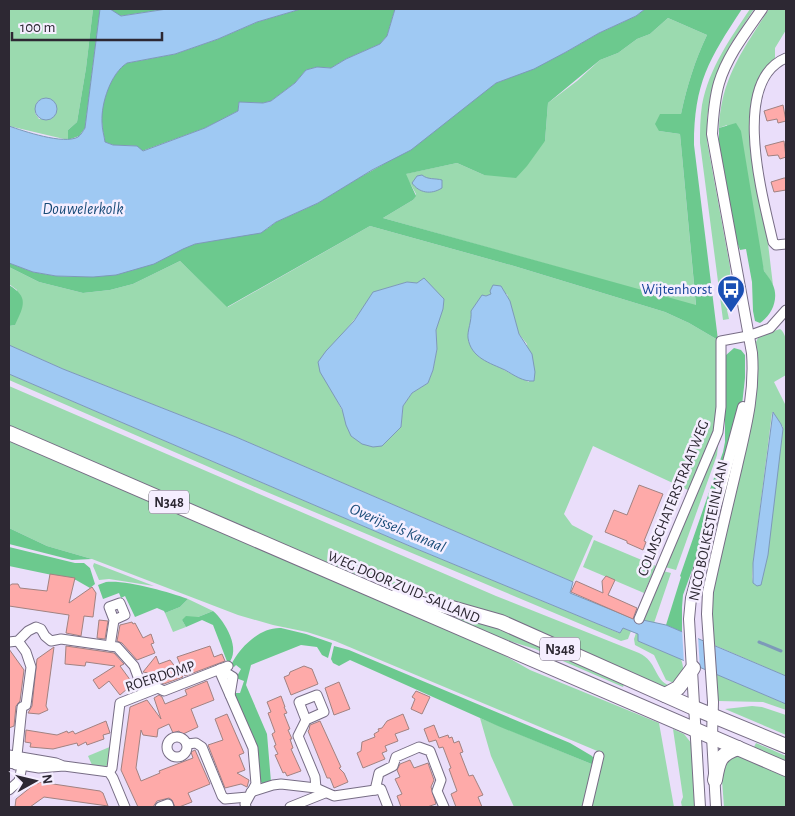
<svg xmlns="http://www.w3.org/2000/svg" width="795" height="816" font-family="'Alegreya Sans',sans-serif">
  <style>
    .green { fill: #9bdaaf; fill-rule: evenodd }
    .forest { fill: #6cc98e; fill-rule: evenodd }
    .water { fill: #9fc9f3; stroke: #7d99b9 }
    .pier { fill: #eadefa }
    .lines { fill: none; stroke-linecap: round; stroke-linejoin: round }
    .stream { stroke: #7d99b9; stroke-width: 3 }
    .building { fill: #feaaa9; stroke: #a18281 }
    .minor-casing { stroke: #776d85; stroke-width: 11 }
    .tertiary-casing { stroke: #776d85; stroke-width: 12 }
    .primary-casing { stroke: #776d85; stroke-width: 16 }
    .minor { stroke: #fff; stroke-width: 9 }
    .tertiary { stroke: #fff; stroke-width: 10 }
    .primary { stroke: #fff; stroke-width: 14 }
    .labels { text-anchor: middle; stroke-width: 5; stroke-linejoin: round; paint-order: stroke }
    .shield { fill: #f5eeff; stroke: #696370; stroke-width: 1 }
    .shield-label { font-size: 14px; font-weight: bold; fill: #2d2833 }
    .transit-label { font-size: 15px; fill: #164399; stroke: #f5eeff; text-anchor: end }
    .street-label { font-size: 15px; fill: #2d2833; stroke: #f5eeff }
    .water-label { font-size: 16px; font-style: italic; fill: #184b78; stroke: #f5eeff }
  </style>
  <rect width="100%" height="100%" fill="#eadefa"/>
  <!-- green -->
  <g class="green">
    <path d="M9,9H93L86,68L77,122L68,130V140L9,126ZM43,98L56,114L51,119H39L35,113L37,102Z"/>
    <path d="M750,9H754L732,42L720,66L711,93L707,118V141L730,267L731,298L728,299L730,310H727L729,319L723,320L700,143C700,131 700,118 702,105C709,68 730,39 750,9Z"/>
    <path d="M769,9H786V30L775,48V58C771,62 767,65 764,70C738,111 756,172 764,216C768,239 770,262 773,285L764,271L727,125L719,128C721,78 743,50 769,9Z"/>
    <path d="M668,18L707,35C695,60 687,86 681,114H660L659,131L680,134L696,306L383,218L413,200L416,194L405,174L457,163L484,175L545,141L548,103L577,81L600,60L618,53L637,39L650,34Z"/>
    <path d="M370,226L514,266L665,312L689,323L718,340L717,422L690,491L593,446L564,514L572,525L593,536L573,582L236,437L63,369L9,345V326L15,325L17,290L9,284V267L39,282L83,293L110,290L133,284L180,261L228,307ZM407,282C421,283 434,289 444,299L436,330L437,349L433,370L428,383L412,393L403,406L401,427L382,446L344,414L330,387L342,335L377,291ZM491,294H507L519,334L527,344L529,382L504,370L468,338C471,324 478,300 491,294Z"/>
    <path d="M780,329C790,335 786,363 786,375L774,382L786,406V676L714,645V641L712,640V592L756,396L758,374L756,342L759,336ZM773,412L783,427L752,582L753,563L772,413Z"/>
    <path d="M9,374L412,547L598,624L619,633L623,628L631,631L628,639L621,641L262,490L9,380Z"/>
    <path d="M9,386L496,596L639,653C658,662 653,679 670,686L667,688L454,606L333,567L9,427Z"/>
    <path d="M9,440L493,649L530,670L659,723L674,807H589L602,753L335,641L307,632L273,625L238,615L92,559L47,546L9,528Z"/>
    <path d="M718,445L717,455L676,570L665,567Z"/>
    <path d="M594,540L656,566L644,593L583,567Z"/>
    <path d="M94,563L154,586L109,579L99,580L93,566Z"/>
    <path d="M663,571L671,573L654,623L643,621H642Z"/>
    <path d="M188,599L213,611L198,617L182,620L186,627L173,632L165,613L180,607Z"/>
    <path d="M458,614L497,627L625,682L623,687L535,649L497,637L455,620Z"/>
    <path d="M636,633L638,634V641L681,659C685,671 683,672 677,684L666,680L654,655L635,645L634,639Z"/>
    <path d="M716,674L786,704V710L763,702L718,701L715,691Z"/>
    <path d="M752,706L762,707L786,715V735L725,709Z"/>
    <path d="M480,718L594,765L584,807H526L520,806L514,807L491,756Z"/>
    <path d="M673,729L684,734L692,744L698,807H682L681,802L683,797Z"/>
    <path d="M756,743L786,756V762L753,749Z"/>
    <path d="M112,746L108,765L104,767L92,765L88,756Z"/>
    <path d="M734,753L786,773V807H724L721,767Z"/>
  </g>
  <!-- forest -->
  <g class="forest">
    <path d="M93,9H100L85,128L79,136L68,140V130L77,122L86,68Z"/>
    <path d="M110,9H167L120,16Z"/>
    <path d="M301,9H395L387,36L380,44L346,59L331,68L317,67L306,70L295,83L271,101L263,103L239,102L238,111L205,128L142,151L137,146L113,145L105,142C104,135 102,129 102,122C100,103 111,73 127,63L175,54L218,39L257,22Z"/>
    <path d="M645,9H742C709,59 694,83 694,145L718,340L689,323L665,312L514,266L370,226L227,307L180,261L133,284L110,290L83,293L39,282L9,267V263L33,272L56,276L93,277L195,244L267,229L276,222L318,203L355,180L382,165L496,83L534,68L566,52L599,33L636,16ZM668,18L707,35C695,60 687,86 681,114H660L655,124L659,131L680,134L696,305L383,218L413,200L416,196L406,174L457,163L484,175L516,178L527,166L545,141L548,103L600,60L618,53L637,39L650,34Z"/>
    <path d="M736,123L741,131L764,271C767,275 771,280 773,285C779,299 772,315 760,323L755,321L753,311L752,282L746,249L740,250L737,242L719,143V128Z"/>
    <path d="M9,285C29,297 24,306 15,325L9,326Z"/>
    <path d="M734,348L741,350L745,355V378L742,405L699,551L683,595L682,607V632L666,625L681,577L680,576L723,452L725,442V356Z"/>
    <path d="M9,528L47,546L92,559L72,560L9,544Z"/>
    <path d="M9,547L75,563H84L90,568L95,584L90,588L76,580L9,566Z"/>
    <path d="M106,582C128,580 168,592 188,599L180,607L165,613L164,611L157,608L135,617L125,596L121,598L119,593L103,599L98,585Z"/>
    <path d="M213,611C225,621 242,650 228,664L213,625L202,620L186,627L182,620L186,616L198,617Z"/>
    <path d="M281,628L306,634L332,643L328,658L322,655L317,647L301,645L251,665L246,685L267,734L271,782L263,784L259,780L233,693H240L244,681L236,678L241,669L236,665L234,667L231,665C240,647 260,627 281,628Z"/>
    <path d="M334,646L349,650L570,743L592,756L595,760L594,765L498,726L350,660L339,666L333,663L331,659Z"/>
  </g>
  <!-- water -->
  <g class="water">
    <path d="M100,9H110L121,16L167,9H301L257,22L218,39L175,54L127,63C111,73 101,103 102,122C102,129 104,135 105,142L113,145L137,146L143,151L205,128L238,111L239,102L263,103L271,101L295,83L306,70L317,67L331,68L346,59L380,44L387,36L395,9H645L636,16L599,33L566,52L534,69L496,83L411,150L372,170L318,203L276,222L261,233L195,244L183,249L154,264L116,275L93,277L56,276L33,272L9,263V126C23,131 64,145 78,137C81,135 83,131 85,128Z"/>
    <circle cx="46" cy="109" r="11"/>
    <path d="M422,175C428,180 435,178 442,180V188C431,195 419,193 412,183L417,176Z"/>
    <path d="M424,278L444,299L443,309L436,330L437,349L433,370L428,383L412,393L403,406L401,427L382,446L373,447L362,444L351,436L346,425L342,409L320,372L318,362L326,351L354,321L373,292L407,282L417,283Z"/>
    <path d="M493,285L501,286L510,301L519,334L532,354L535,372L534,381C523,382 514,375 505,370C490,363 471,358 468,338C467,331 472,321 471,311L482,295L486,296L491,294L490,291Z"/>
    <path d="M9,345L63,369L236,437L573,582L570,593L629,617L666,625L786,676V704L638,641V634L623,628L620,633L598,624L412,547L9,374Z"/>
    <path d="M773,412L781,424L783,429L768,555L761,585L757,586L753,583V563Z"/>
  </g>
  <!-- pier -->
  <path class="pier" d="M682,629L698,636L700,670L684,663Z"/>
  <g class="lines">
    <!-- stream -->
    <path class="stream" d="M759,642L781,651"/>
  </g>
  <!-- building -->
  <g class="building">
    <path d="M783,105L786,121L778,123L777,119L767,121L764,111Z"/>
    <path d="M784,141L786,157L780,159L778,155L768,156L765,146Z"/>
    <path d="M784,178H786V190L774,192L771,182Z"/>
    <path d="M639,485L663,494L644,541L646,542L643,550L627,543V541L605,532L614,510L627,515Z"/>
    <path d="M50,574L75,578L69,603L92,587L96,593L93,617L84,616L81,636L66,633L69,615L9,606V586L12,584H18L20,588L47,591Z"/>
    <path d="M606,576L615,580L608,595L637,608L633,619L571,592L576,581L603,593L602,581Z"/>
    <path d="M99,620L108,621L105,639L97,638Z"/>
    <path d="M132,622L133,624L135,623L143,638L151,634L154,643L151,644L155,653L137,660L122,643L117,641L120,625Z"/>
    <path d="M66,646L114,653L124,664L120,666L131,681L125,685L127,689L120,695L109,681L99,689L93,680L115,666L86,662L85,666L65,664Z"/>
    <path d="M210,646L214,657L222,654L225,661L185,676L177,657Z"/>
    <path d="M54,647L46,706L48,710L39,714L28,713L32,706L37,659Z"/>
    <path d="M9,649L24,670L20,701L16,706L14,726L9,728Z"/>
    <path d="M156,656L159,664L170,660L183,677L164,684L160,682L158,674L150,678L148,673L143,672Z"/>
    <path d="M304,666L312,669L318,684L291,695L284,677L289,675L290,672Z"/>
    <path d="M207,681L214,700L191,709L198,727L181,735L179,731L173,733L169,724L158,729L157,737L143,735L141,730L136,768L141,781L160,773L159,771L193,758L191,752L195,750L210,784L188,793L192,802L179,807H175L172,800L169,798L157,801L153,807H138L121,770L130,707L147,700L161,719L154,698L159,695L162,697L165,704L187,695L185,690Z"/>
    <path d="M339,682L350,709L334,715L325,688Z"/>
    <path d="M416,691L430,697L422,714L411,709L415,699L412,697Z"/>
    <path d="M281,696L285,707H284L287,713L284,714L290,729L288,730L292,739H290L293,748L291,749L301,771L287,776L285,772L283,773L275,755L278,754L274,746L276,745L272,734L275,732L268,713L271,712L267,702Z"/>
    <path d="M227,714L244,753L239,755L245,770L237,773L249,780L247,787L241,784L225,788L208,745L223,740L215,719Z"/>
    <path d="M403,714L409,729L395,734L398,741L385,746L387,751L382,753L385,759L363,768L357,753L361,751L362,742L375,737L374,734L379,731L378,729L382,728L387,721Z"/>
    <path d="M106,721L110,733L103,735L104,739L87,745L86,742L78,746L77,743L53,749L30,747L31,743L25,742L26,730L57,735L67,731L68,733L73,731L75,734Z"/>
    <path d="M320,721L341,767L339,768L344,773L348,782L334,788L330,778H327L308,731L309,730L310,725Z"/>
    <path d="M434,725L439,738L448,735L449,738L452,737L454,743L459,741L463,752L460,753L469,776L473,775L483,795L478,797L482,807H456L451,794L457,791L449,769L451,768L443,747L439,748L436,740L429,742L424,729Z"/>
    <path d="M410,760L414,768L428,763L434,780L431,787L436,804L427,807H401L397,796L402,794L395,779L400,777L397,770L400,764Z"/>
    <path d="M40,782L100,791L103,793L108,806L44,797L30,807H15L16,799L36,783L37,784Z"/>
  </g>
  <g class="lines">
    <!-- minor casing -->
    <g class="minor-casing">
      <g id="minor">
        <path d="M786,58C730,81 763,198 773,242L776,245L786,244"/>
        <path d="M639,619L718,432L721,407V341L748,336L770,328L786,310"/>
        <path d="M9,642L18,641L28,631L36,627L41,629L45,636L51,641L61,639L117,647L134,666L144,693"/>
        <path d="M110,646L114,620L109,607L120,603L125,615L114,620"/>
        <path d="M220,669L233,677L230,695"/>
        <path d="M219,670L253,748L256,784L245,804L246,807"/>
        <path d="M306,720L299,702L317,695L324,712L306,720L298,736L315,777L316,788"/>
        <circle cx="177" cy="747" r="10"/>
        <path d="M187,744L196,743L202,747L222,796L225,799L248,797"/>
        <path d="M9,755L56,763L61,765"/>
        <path d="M9,763L39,768L64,766L109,772L113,778L125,807"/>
        <path d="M16,765L22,707L26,705L31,667L26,652L18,641"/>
        <path d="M109,772L112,768L120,703L158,688L164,691L228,666"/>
        <path d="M9,790L19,781L23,761"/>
        <path d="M251,792L273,785L281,784L316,788L334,796L375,790"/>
        <path d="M160,807L168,804L169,807"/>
        <path d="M290,807L325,793"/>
        <path d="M388,807L381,789L375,790L379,773L393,766L396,757L419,747L430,751L441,780L437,791L444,807"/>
        <path d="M587,807L599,756"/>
      </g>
    </g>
    <!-- tertiary casing -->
    <g class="tertiary-casing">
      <g id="tertiary">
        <path d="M700,807L689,619L691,598L743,407"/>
        <path d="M716,807L712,737L713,702L707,614L708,592C717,550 727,508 737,466C746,427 755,393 752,353L712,134C713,117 714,100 719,83C727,56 746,32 762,9"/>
      </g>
    </g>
    <!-- primary casing -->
    <g class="primary-casing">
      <g id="primary">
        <path d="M9,433L786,769"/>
        <path d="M399,593L501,622L694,708L786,746"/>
        <path d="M665,695L678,688L693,668"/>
        <path d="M715,780C718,762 719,754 738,748"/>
      </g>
    </g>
    <!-- minor -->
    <use href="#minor" class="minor"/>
    <!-- tertiary -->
    <use href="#tertiary" class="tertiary"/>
    <!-- primary -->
    <use href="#primary" class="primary"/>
  </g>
  <!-- icons -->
  <defs>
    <g id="bus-pin" transform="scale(1.4375)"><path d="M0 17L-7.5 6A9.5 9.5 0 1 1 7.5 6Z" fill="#1a4fb4" stroke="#f5eeff"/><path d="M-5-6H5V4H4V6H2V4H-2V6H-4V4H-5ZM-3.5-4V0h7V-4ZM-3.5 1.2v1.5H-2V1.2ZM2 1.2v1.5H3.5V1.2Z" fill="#fff"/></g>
  </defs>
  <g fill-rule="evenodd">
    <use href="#bus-pin" x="731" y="289"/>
  </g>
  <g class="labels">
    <!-- shield labels -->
    <g class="shield">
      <rect x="149" y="490.5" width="40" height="23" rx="4"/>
      <rect x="540" y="637.5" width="40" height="23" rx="4"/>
    </g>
    <g class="shield-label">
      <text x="169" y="507">N348</text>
      <text x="560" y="654">N348</text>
    </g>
    <!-- transit labels -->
    <g class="transit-label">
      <text x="712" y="294">Wijtenhorst</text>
    </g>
    <!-- street labels -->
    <g class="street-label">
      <text transform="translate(673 498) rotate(-68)" y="5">COLMSCHATERSTRAATWEG</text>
      <text transform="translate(708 531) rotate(-78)" y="5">NICO BOLKESTEINLAAN</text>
      <text transform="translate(404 587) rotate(23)" y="5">WEG DOOR ZUID-SALLAND</text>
      <text transform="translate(160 676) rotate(-18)" y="5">ROERDOMP</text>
    </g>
    <!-- water labels -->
    <g class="water-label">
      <text x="83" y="214">Douwelerkolk</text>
      <text transform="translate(398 527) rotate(23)" y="6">Overijssels Kanaal</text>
    </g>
  </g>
  <!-- border -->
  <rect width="795" height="816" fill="none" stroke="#2d2833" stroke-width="20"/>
  <!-- north arrow -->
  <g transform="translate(35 781) rotate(82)" stroke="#f5eeff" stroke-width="4" paint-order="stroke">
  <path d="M0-4L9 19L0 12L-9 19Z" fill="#2d2833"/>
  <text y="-8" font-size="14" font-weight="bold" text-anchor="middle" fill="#2d2833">N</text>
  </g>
  <!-- scale -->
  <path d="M12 32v8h150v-8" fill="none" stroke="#2d2833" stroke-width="2.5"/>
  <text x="20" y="32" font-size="15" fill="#2d2833" stroke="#f5eeff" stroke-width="4" paint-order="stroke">100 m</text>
</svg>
